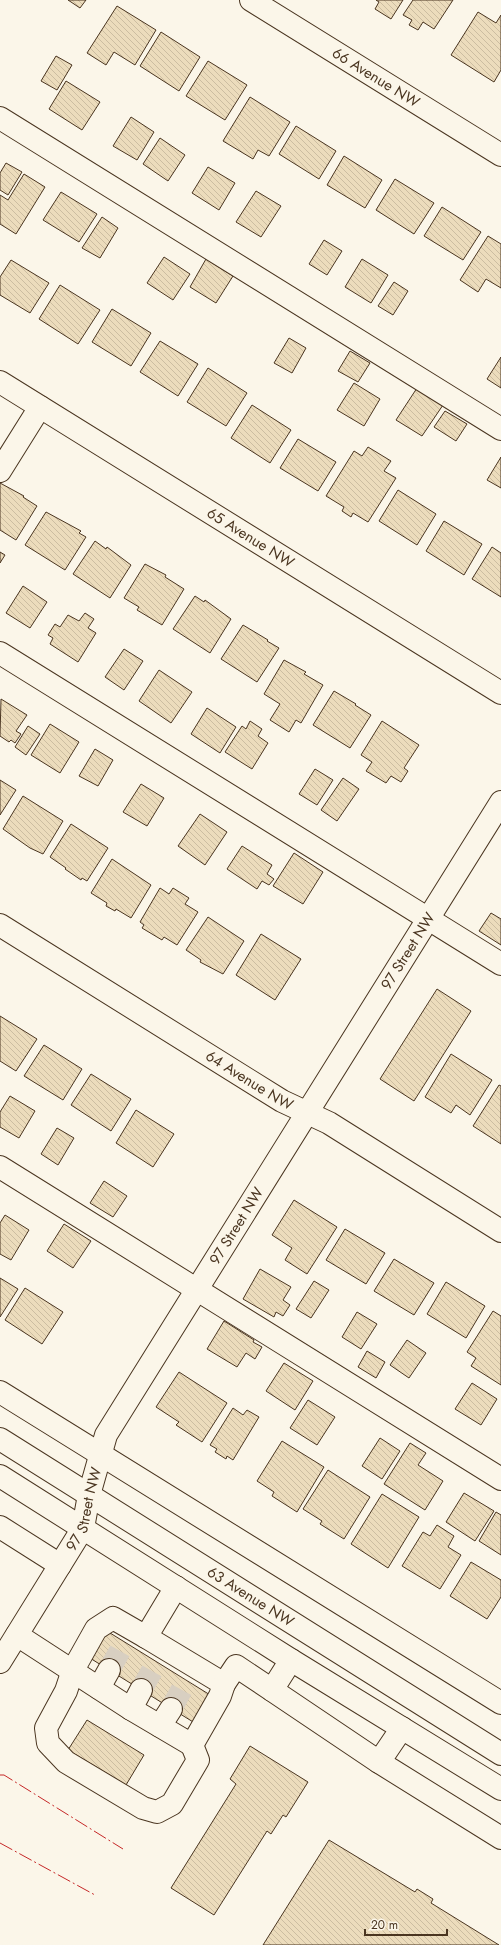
<svg xmlns="http://www.w3.org/2000/svg" width="501" height="1945" font-family="Jost,sans-serif">
  <style>
    .building { fill: url(#building-back-hatch); stroke: #4a3520 }
    .lines { fill: none; stroke-linecap: round; stroke-linejoin: round }
    .minor-tunnel { stroke: #d8cfc1; stroke-width: 22; stroke-dasharray: 22 11; stroke-linecap: butt }
    .minor-casing { stroke: #4a3520; stroke-width: 24 }
    .major-casing { stroke: #4a3520; stroke-width: 24 }
    .minor { stroke: #fbf6e9; stroke-width: 22 }
    .major { stroke: #fbf6e9; stroke-width: 22 }
    .power { stroke: #c62828; stroke-width: 1; stroke-dasharray: 14 3 2 3; stroke-linecap: butt }
    .labels { text-anchor: middle; stroke-width: 3; stroke-linejoin: round; paint-order: stroke }
    .street-label { font-size: 15px; fill: #4a3520; stroke: #fbf6e9 }
  </style>
  <defs>
    <pattern id="building-back-hatch" width="6" height="6" patternUnits="userSpaceOnUse"><rect width="6" height="6" fill="#ecdcbc"/><path d="M-1 5l2 2M0 0l6 6M5-1l2 2" fill="none" stroke="#ccbda1"/></pattern>
  </defs>
  <rect width="100%" height="100%" fill="#fbf6e9"/>
  <!-- building -->
  <g class="building">
    <path d="M68,0H86L80,8Z"/>
    <path d="M376,0H403L391,19L375,9L379,2Z"/>
    <path d="M413,0H453L434,29L423,22L418,30L409,25L412,20L403,15Z"/>
    <path d="M117,6L156,30L135,65L114,52L106,65L87,53Z"/>
    <path d="M478,12L496,23L501,15V70L494,82L451,55Z"/>
    <path d="M161,32L200,57L179,91L140,66Z"/>
    <path d="M56,56L72,65L57,90L41,81Z"/>
    <path d="M208,61L247,85L225,120L186,96Z"/>
    <path d="M66,81L100,102L82,130L49,109Z"/>
    <path d="M250,97L290,122L269,156L258,150L253,159L223,141Z"/>
    <path d="M131,117L154,132L137,160L113,146Z"/>
    <path d="M296,126L336,151L319,179L279,154Z"/>
    <path d="M160,138L185,155L168,181L143,164Z"/>
    <path d="M344,156L382,180L365,208L327,185Z"/>
    <path d="M6,163L22,172L8,195L0,190V173Z"/>
    <path d="M208,167L235,183L219,210L192,193Z"/>
    <path d="M24,174L45,187L16,234L0,224V195L8,200Z"/>
    <path d="M395,179L434,203L414,234L376,210Z"/>
    <path d="M256,191L281,206L261,237L236,222Z"/>
    <path d="M61,192L97,214L79,242L43,220Z"/>
    <path d="M442,207L481,232L463,260L424,236Z"/>
    <path d="M102,217L118,228L100,258L82,248Z"/>
    <path d="M488,236L501,244V288L486,279L478,292L460,280Z"/>
    <path d="M324,240L342,251L327,275L309,264Z"/>
    <path d="M164,257L190,274L173,300L147,283Z"/>
    <path d="M206,259L233,276L216,303L190,287Z"/>
    <path d="M362,259L388,275L371,303L345,287Z"/>
    <path d="M11,260L49,283L30,313L0,295V277Z"/>
    <path d="M394,282L408,291L393,315L378,306Z"/>
    <path d="M60,285L100,310L78,344L39,319Z"/>
    <path d="M112,309L151,333L131,366L92,342Z"/>
    <path d="M289,338L306,348L292,373L274,363Z"/>
    <path d="M160,341L198,364L178,396L140,372Z"/>
    <path d="M350,351L370,363L358,382L338,371Z"/>
    <path d="M501,357V388L487,379Z"/>
    <path d="M208,368L247,393L226,426L187,402Z"/>
    <path d="M354,383L380,399L364,426L337,410Z"/>
    <path d="M417,388L443,405L422,436L396,420Z"/>
    <path d="M252,405L291,430L270,463L231,438Z"/>
    <path d="M445,411L467,424L456,441L434,427Z"/>
    <path d="M298,439L336,462L318,491L280,468Z"/>
    <path d="M368,447L391,461L384,471L396,478L368,522L353,513L351,517L342,511L344,507L326,496L354,451L362,456Z"/>
    <path d="M501,457V488L487,480Z"/>
    <path d="M0,483L24,496L23,497L37,506L16,540L0,530Z"/>
    <path d="M398,490L436,514L417,545L379,521Z"/>
    <path d="M46,512L81,531L79,533L86,537L65,570L25,545Z"/>
    <path d="M444,521L482,544L464,575L426,551Z"/>
    <path d="M95,541L106,549L107,547L131,565L110,598L73,574Z"/>
    <path d="M492,547L501,553V597L472,579Z"/>
    <path d="M0,552L5,555L0,563Z"/>
    <path d="M145,564L166,575L165,577L184,589L162,625L137,610L139,607L124,598Z"/>
    <path d="M23,586L47,602L30,628L6,613Z"/>
    <path d="M195,596L204,602L205,600L231,619L210,653L173,629Z"/>
    <path d="M85,613L94,619L88,628L96,633L78,662L50,644L53,638L48,635L55,624L60,627L68,615L79,621Z"/>
    <path d="M243,625L268,640L267,641L279,648L257,682L221,659Z"/>
    <path d="M124,649L143,661L124,690L105,677Z"/>
    <path d="M284,660L306,672L304,674L323,685L301,723L296,720L289,732L270,720L280,704L264,694Z"/>
    <path d="M159,670L192,692L171,723L139,701Z"/>
    <path d="M334,691L356,704L355,705L371,715L350,748L313,725Z"/>
    <path d="M1,699L27,715L16,731L21,734L15,743L11,740L9,742L0,736Z"/>
    <path d="M207,708L236,727L220,753L191,734Z"/>
    <path d="M250,721L262,729L258,736L268,743L252,769L225,752L242,726L246,729Z"/>
    <path d="M382,721L419,745L404,768L408,771L401,782L391,776L386,783L366,771L372,762L361,755Z"/>
    <path d="M50,724L79,742L60,773L31,755Z"/>
    <path d="M28,726L40,734L26,755L15,747Z"/>
    <path d="M95,749L113,760L98,786L79,776Z"/>
    <path d="M315,769L333,780L317,805L299,794Z"/>
    <path d="M343,778L359,789L337,821L321,810Z"/>
    <path d="M0,780L16,790L0,815Z"/>
    <path d="M141,784L164,798L147,826L123,812Z"/>
    <path d="M23,796L63,821L43,854L30,848L3,829Z"/>
    <path d="M200,814L227,832L205,865L178,846Z"/>
    <path d="M71,824L108,848L87,881L82,878L81,880L65,869L66,868L50,857Z"/>
    <path d="M242,846L272,865L267,874L274,879L269,885L262,881L257,889L227,869Z"/>
    <path d="M294,853L323,872L303,904L273,886Z"/>
    <path d="M112,859L151,885L131,918L116,909L115,911L106,906L107,903L91,893Z"/>
    <path d="M160,888L169,894L173,888L189,898L185,904L198,912L177,945L164,937L162,940L142,928L144,925L140,922Z"/>
    <path d="M491,913L501,919V945L479,931Z"/>
    <path d="M208,917L244,941L223,974L200,962L201,960L186,950Z"/>
    <path d="M261,934L301,959L275,1000L236,975Z"/>
    <path d="M437,989L471,1011L414,1101L380,1079Z"/>
    <path d="M0,1016L37,1039L16,1071L0,1061Z"/>
    <path d="M44,1045L82,1069L63,1100L24,1076Z"/>
    <path d="M451,1054L492,1080L470,1115L456,1105L451,1113L425,1097Z"/>
    <path d="M91,1074L131,1099L111,1131L71,1105Z"/>
    <path d="M499,1085L501,1086V1144L473,1126Z"/>
    <path d="M10,1096L35,1111L19,1138L0,1127V1112Z"/>
    <path d="M136,1110L174,1134L153,1167L116,1143Z"/>
    <path d="M57,1128L74,1138L58,1165L41,1154Z"/>
    <path d="M104,1181L127,1196L113,1217L90,1203Z"/>
    <path d="M294,1200L337,1227L307,1274L285,1260L292,1248L272,1235Z"/>
    <path d="M5,1215L29,1230L11,1260L0,1254V1223Z"/>
    <path d="M64,1224L91,1241L73,1268L47,1251Z"/>
    <path d="M345,1229L385,1253L366,1284L326,1260Z"/>
    <path d="M394,1259L434,1283L414,1315L374,1291Z"/>
    <path d="M260,1269L291,1287L283,1300L290,1305L283,1316L276,1312L274,1317L243,1299Z"/>
    <path d="M0,1278L18,1289L0,1317Z"/>
    <path d="M314,1281L329,1290L311,1318L296,1309Z"/>
    <path d="M446,1282L485,1306L466,1338L427,1314Z"/>
    <path d="M25,1288L63,1312L42,1344L5,1320Z"/>
    <path d="M493,1311L501,1316V1385L471,1366L476,1358L467,1352Z"/>
    <path d="M357,1312L377,1324L361,1349L342,1337Z"/>
    <path d="M224,1321L254,1340L253,1342L262,1347L255,1359L246,1353L237,1367L207,1349Z"/>
    <path d="M407,1340L426,1353L409,1378L390,1365Z"/>
    <path d="M367,1351L385,1362L376,1378L358,1367Z"/>
    <path d="M284,1363L313,1381L295,1410L266,1391Z"/>
    <path d="M179,1372L227,1403L202,1442L176,1425L179,1422L156,1407Z"/>
    <path d="M472,1383L497,1399L481,1425L455,1409Z"/>
    <path d="M308,1400L335,1417L317,1445L290,1428Z"/>
    <path d="M233,1408L243,1415L247,1410L259,1417L233,1460L227,1456L226,1459L215,1452L217,1449L210,1445Z"/>
    <path d="M380,1438L400,1451L382,1479L362,1466Z"/>
    <path d="M282,1441L324,1467L297,1512L272,1496L274,1492L257,1481Z"/>
    <path d="M410,1443L426,1453L418,1465L443,1481L425,1510L384,1484Z"/>
    <path d="M328,1470L370,1497L344,1539L320,1524L322,1521L303,1509Z"/>
    <path d="M464,1493L494,1511L475,1541L446,1522Z"/>
    <path d="M382,1494L419,1517L388,1568L351,1544Z"/>
    <path d="M496,1512L501,1515V1555L479,1541Z"/>
    <path d="M437,1525L454,1536L448,1547L461,1555L440,1589L402,1566L423,1532L430,1536Z"/>
    <path d="M471,1562L501,1580V1597L487,1619L450,1596Z"/>
    <path d="M102,1628L215,1698L198,1725L85,1655Z"/>
    <path d="M87,1720L144,1755L126,1785L68,1750Z"/>
    <path d="M250,1746L308,1782L286,1817L283,1815L271,1834L267,1831L214,1915L171,1888L236,1784L230,1779Z"/>
    <path d="M329,1840L415,1892L417,1889L433,1899L431,1903L499,1945H263Z"/>
  </g>
  <g class="lines">
    <!-- minor-tunnel -->
    <g class="minor-tunnel">
      <path d="M109,1670L125,1642"/>
      <path d="M141,1690L157,1662"/>
      <path d="M171,1709L187,1680"/>
    </g>
    <!-- minor casing -->
    <g class="minor-casing">
      <g id="minor">
        <path id="s1" d="M251,0L501,155"/>
        <path d="M0,118L501,429"/>
        <path id="s2" d="M0,382L501,693"/>
        <path d="M0,471L40,407"/>
        <path d="M0,653L501,964"/>
        <path id="s3" d="M0,925L282,1101L329,1123L501,1231"/>
        <path d="M0,1167L501,1479"/>
        <path d="M0,1392L501,1703"/>
        <path d="M0,1527L60,1565"/>
        <path d="M17,1635L131,1709L192,1745L220,1696L224,1684L146,1637L176,1587"/>
        <path d="M146,1637L113,1618L96,1629L73,1670L66,1691L46,1728L48,1743L66,1762L143,1808L157,1812L172,1804L198,1760L192,1745"/>
        <path d="M291,1660L272,1690L379,1762L501,1838"/>
        <path id="s4" d="M0,1662L83,1528L89,1495L106,1435L501,802"/>
        <path d="M224,1684L236,1666L272,1690"/>
        <path d="M99,1688L109,1670"/>
        <path d="M131,1709L141,1690"/>
        <path d="M160,1726L171,1709"/>
        <path d="M379,1762L402,1728"/>
      </g>
    </g>
    <!-- major casing -->
    <g class="major-casing">
      <g id="major">
        <path id="s5" d="M0,1439L501,1754"/>
        <path d="M0,1476L291,1660L501,1789"/>
      </g>
    </g>
    <!-- minor -->
    <use href="#minor" class="minor"/>
    <!-- major -->
    <use href="#major" class="major"/>
    <!-- power -->
    <g class="power">
      <path d="M0,1775H4L123,1849"/>
      <path d="M0,1843L95,1895"/>
    </g>
  </g>
  <g class="labels">
    <!-- street labels -->
    <g class="street-label">
      <text dy="5" stroke="none"><textPath href="#s1" startOffset="147">66 Avenue NW</textPath></text>
      <text dy="5" stroke="none"><textPath href="#s2" startOffset="295">65 Avenue NW</textPath></text>
      <text dy="5" stroke="none"><textPath href="#s4" startOffset="824">97 Street NW</textPath></text>
      <text dy="5" stroke="none"><textPath href="#s3" startOffset="294">64 Avenue NW</textPath></text>
      <text dy="5" stroke="none"><textPath href="#s4" startOffset="500">97 Street NW</textPath></text>
      <text dy="5" stroke="none"><textPath href="#s4" startOffset="176">97 Street NW</textPath></text>
      <text dy="5" stroke="none"><textPath href="#s5" startOffset="296">63 Avenue NW</textPath></text>
    </g>
  </g>
  <!-- scale -->
  <path d="M365 1929v6h82v-6" fill="none" stroke="#4a3520" stroke-width="2"/>
  <text x="371" y="1929" font-size="12" fill="#4a3520" stroke="#fbf6e9" stroke-width="3" paint-order="stroke">20 m</text>
</svg>
